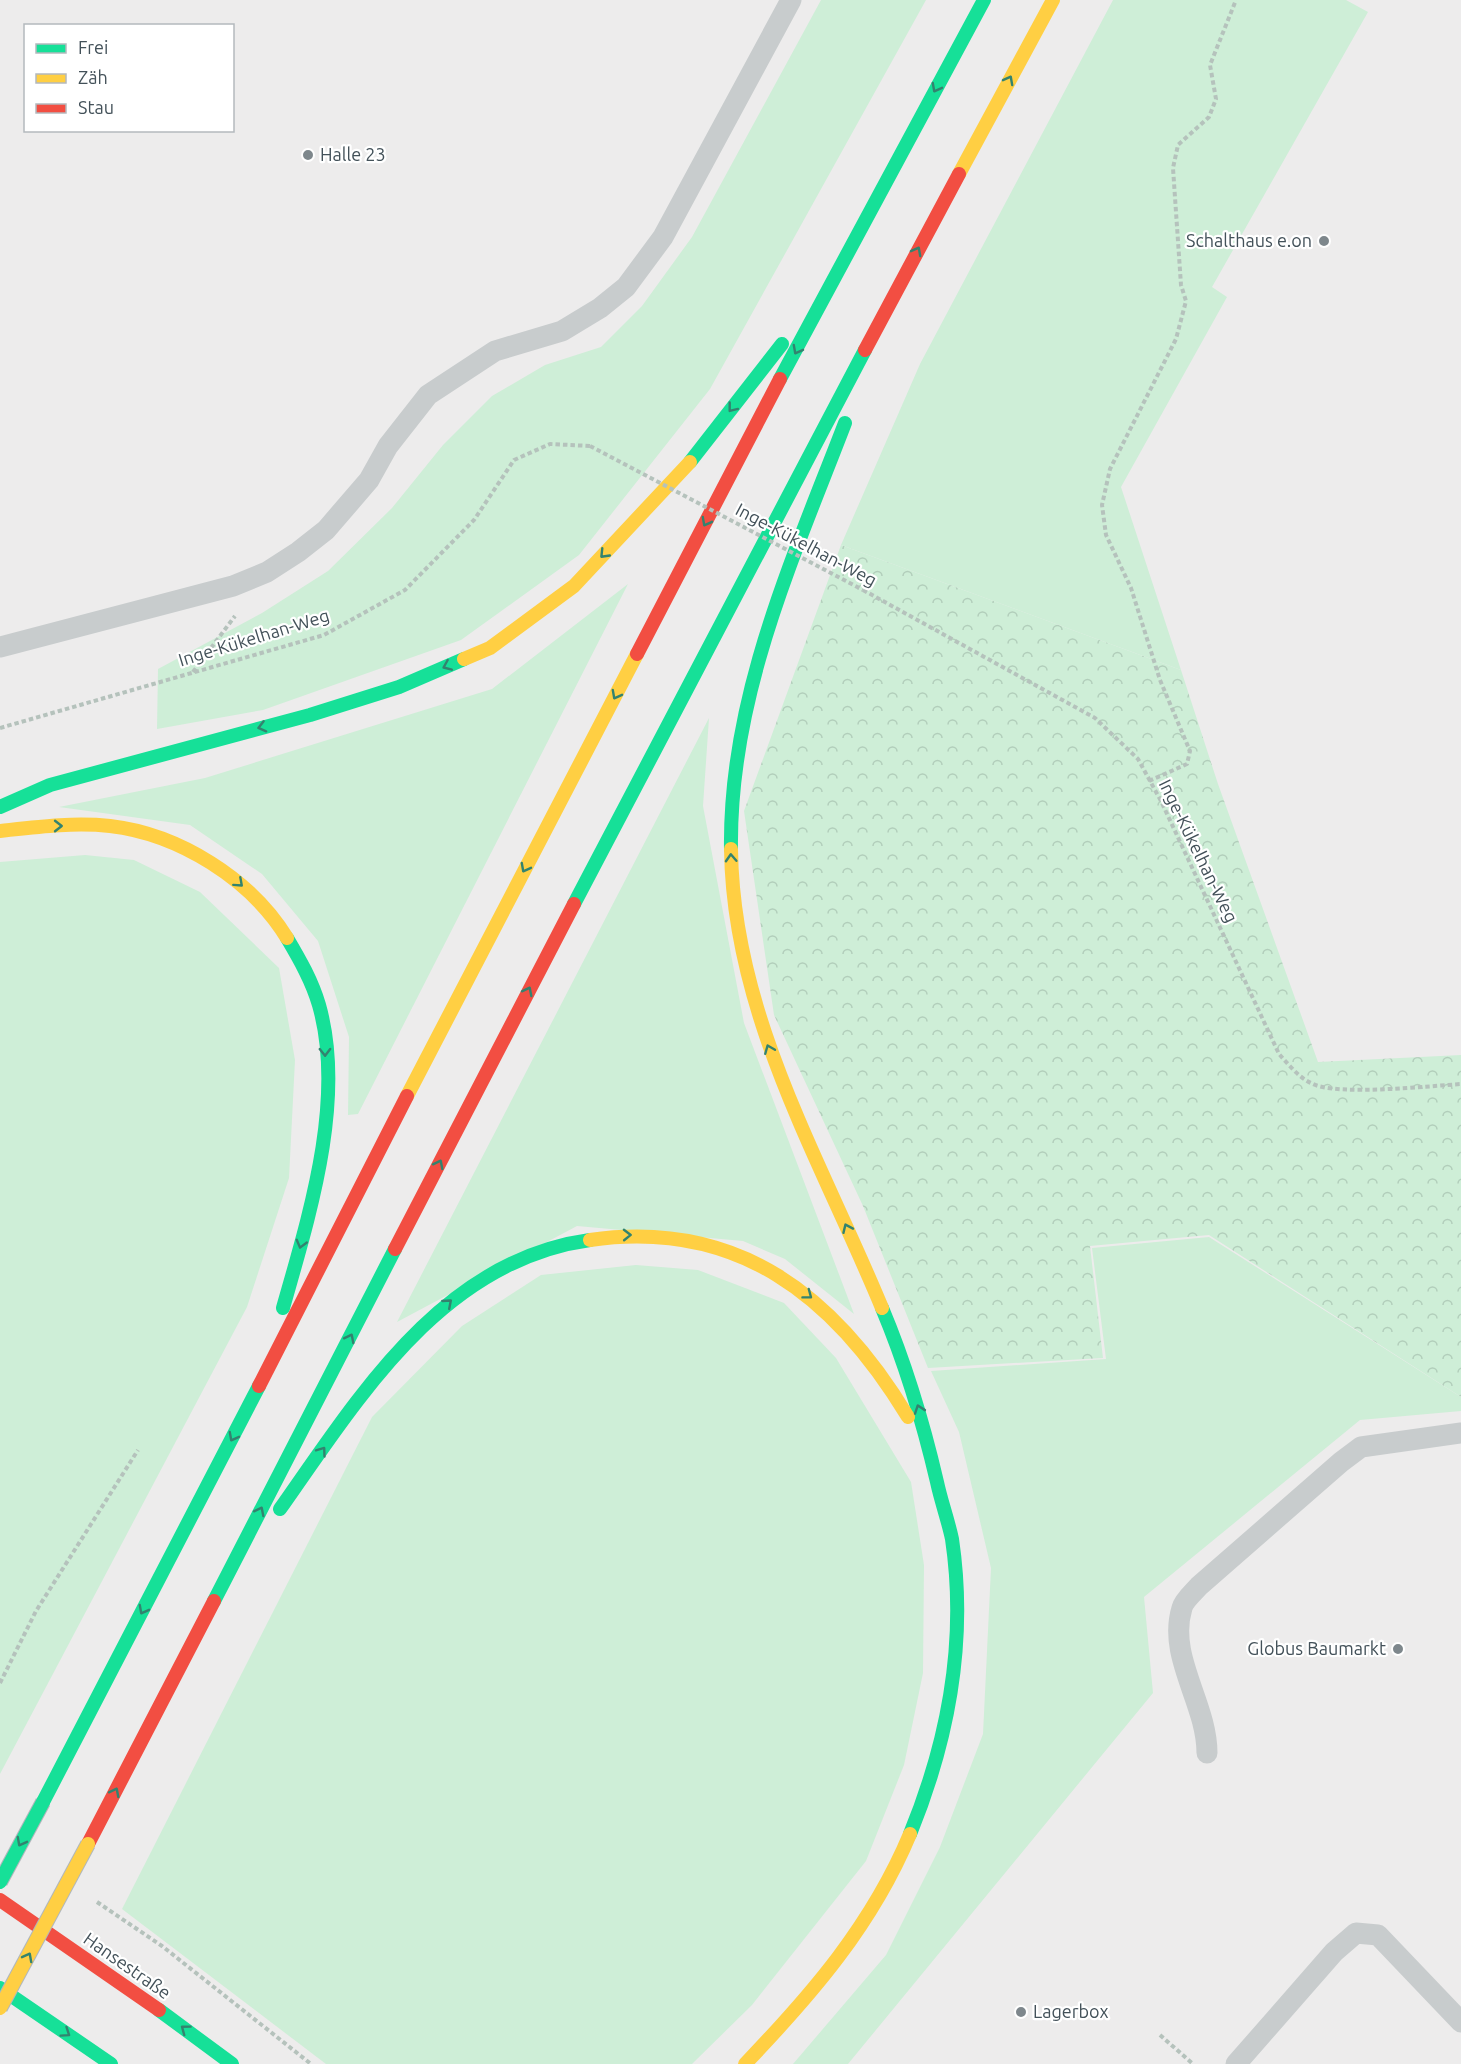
<svg xmlns="http://www.w3.org/2000/svg" width="1461" height="2064" font-family="Ubuntu,sans-serif">
  <style>
    .green { fill: #ceeed7 }
    .forest { fill: url(#forest-crowns) }
    .lines { fill: none; stroke-linecap: round; stroke-linejoin: round }
    .path { stroke: #b5c2bc; stroke-width: 4; stroke-dasharray: 4.5 3; stroke-linecap: butt }
    .lane { stroke: #c8cccd; stroke-width: 21 }
    .fast { stroke: #16e098; stroke-width: 14 }
    .slow { stroke: #ffcf43; stroke-width: 14 }
    .jam { stroke: #f24e42; stroke-width: 14 }
    .fast-bridge-casing { stroke: #b0b7bc; stroke-width: 16; stroke-linecap: butt }
    .slow-bridge-casing { stroke: #b0b7bc; stroke-width: 16; stroke-linecap: butt }
    .path-bridge { stroke: #b5c2bc; stroke-width: 4; stroke-dasharray: 4.5 3; stroke-linecap: butt }
    .fast-bridge { stroke: #16e098; stroke-width: 14 }
    .slow-bridge { stroke: #ffcf43; stroke-width: 14 }
    .oneway { stroke: #33836f }
    .poi-dot { fill: #7e878c; stroke: #fff; stroke-width: 2 }
    .labels { text-anchor: middle; stroke-width: 4.5; stroke-linejoin: round; paint-order: stroke }
    .poi-label { font-size: 18px; fill: #435159; stroke: #fff; text-anchor: start }
    .street-label { font-size: 18px; fill: #435159; stroke: #fff }
  </style>
  <defs>
    <pattern id="forest-crowns" width="20" height="18" patternUnits="userSpaceOnUse" patternTransform="scale(1.5)"><rect width="20" height="18" fill="#ceeed7"/><path d="M2 6a3 3 0 1 1 6 0M12 15a3 3 0 1 1 6 0" fill="none" stroke="#b2cebb"/></pattern>
  </defs>
  <rect width="100%" height="100%" fill="#edecec"/>
  <!-- green -->
  <g class="green">
    <path d="M821,0H926L710,389L579,555L461,640L263,710L157,729L158,669L262,613L328,571L392,508L443,445L492,396L545,365L601,347L642,306L692,237Z"/>
    <path d="M1113,0H1346L1368,12L1212,287L1227,297L1121,487L1181,670L841,545L920,364Z"/>
    <path d="M628,584L358,1114L348,1115L349,1037L318,941L262,874L190,825L59,807L205,778L492,689Z"/>
    <path d="M709,718L703,806L744,1023L854,1314L785,1259L743,1241L577,1226L397,1322Z"/>
    <path d="M85,855L134,860L200,892L279,968L295,1060L289,1178L247,1307L0,1774V862Z"/>
    <path d="M1209,1237L1461,1397V1411L1360,1420L1144,1597L1153,1693L848,2064H793L886,1955L940,1847L983,1734L991,1568L959,1432L931,1371L1106,1359L1092,1248Z"/>
    <path d="M636,1265L698,1270L784,1303L836,1358L911,1482L924,1565L923,1673L904,1765L866,1861L752,2005L692,2064H326L122,1909L372,1417L462,1326L541,1275Z"/>
  </g>
  <!-- forest -->
  <path class="forest" d="M841,545L1181,670L1218,784L1318,1062L1461,1055V1397L1209,1235L1090,1246L1103,1358L928,1368L863,1206L774,1015L744,811Z"/>
  <g class="lines">
    <!-- path -->
    <g class="path">
      <path d="M863,590L1095,718L1138,759L1161,801L1279,1054C1289,1065 1299,1078 1313,1084C1338,1096 1430,1086 1461,1084"/>
      <path d="M193,672L235,616"/>
      <path d="M0,728L324,635L405,590L474,520L514,460L550,444L590,446"/>
      <path d="M1149,781L1187,764L1190,751L1160,680L1131,588L1106,535L1102,505L1110,469L1176,339L1186,301L1181,285L1173,168L1178,145L1209,117L1216,99L1210,65L1236,0"/>
      <path d="M0,1683L36,1611L138,1450"/>
      <path d="M97,1902L162,1946L311,2064"/>
      <path d="M1160,2035L1193,2064"/>
    </g>
    <!-- lane -->
    <g class="lane">
      <path d="M0,647L233,586L267,572L298,552L326,530L369,480L388,446L428,395L495,351L562,331L600,308L626,287L663,237L791,0"/>
      <path d="M1207,1753C1207,1703 1167,1657 1182,1608C1184,1600 1194,1592 1199,1586L1341,1462L1361,1447L1461,1433"/>
      <path d="M1236,2064L1334,1952L1356,1933L1378,1935L1461,2022"/>
    </g>
    <!-- fast -->
    <g class="fast">
      <path d="M780,379L984,0"/>
      <path d="M690,462L782,344"/>
      <path d="M0,807L50,785L310,715L399,687L464,659"/>
      <path d="M731,849C729,698 792,561 845,423"/>
      <path d="M574,904L865,350"/>
      <path d="M283,1308C309,1216 346,1100 319,1005C312,981 300,960 287,938"/>
      <path d="M882,1308C906,1365 923,1422 937,1482C941,1501 948,1520 952,1539C967,1640 948,1741 910,1834"/>
      <path d="M280,1509C359,1397 442,1260 590,1240"/>
      <path d="M214,1601L395,1249"/>
      <path d="M43,1802L259,1386"/>
      <path d="M0,1988L111,2064"/>
      <path d="M159,2010L232,2064"/>
    </g>
    <!-- slow -->
    <g class="slow">
      <path d="M959,174L1053,0"/>
      <path d="M464,659L490,648L574,586L690,462"/>
      <path d="M0,831C36,827 73,822 110,826C179,834 251,879 287,938"/>
      <path d="M731,849C733,1015 820,1158 882,1308"/>
      <path d="M407,1096L637,654"/>
      <path d="M590,1240C738,1219 835,1296 908,1417"/>
      <path d="M745,2064C812,1994 872,1925 910,1834"/>
    </g>
    <!-- jam -->
    <g class="jam">
      <path d="M865,350L959,174"/>
      <path d="M637,654L780,379"/>
      <path d="M395,1249L574,904"/>
      <path d="M259,1386L407,1096"/>
      <path d="M88,1844L214,1601"/>
      <path d="M0,1900L159,2010"/>
    </g>
    <!-- fast-bridge casing -->
    <g class="fast-bridge-casing">
      <path id="fast-bridge" d="M0,1882L43,1802"/>
    </g>
    <!-- slow-bridge casing -->
    <g class="slow-bridge-casing">
      <path id="slow-bridge" d="M0,2008L88,1844"/>
    </g>
    <!-- path-bridge -->
    <path class="path-bridge" d="M590,446L863,590"/>
    <!-- fast-bridge -->
    <use href="#fast-bridge" class="fast-bridge"/>
    <!-- slow-bridge -->
    <use href="#slow-bridge" class="slow-bridge"/>
  </g>
  <!-- one-way arrows -->
  <defs><path id="oneway-chevron" d="M-2-3.5L2.5 0L-2 3.5" fill="none" stroke-width="1.6" stroke-linecap="round" stroke-linejoin="round" transform="scale(1.5)"/></defs>
  <g class="oneway">
    <use href="#oneway-chevron" transform="translate(1009 80) rotate(-62)"/>
    <use href="#oneway-chevron" transform="translate(936 88) rotate(118)"/>
    <use href="#oneway-chevron" transform="translate(917 251) rotate(-62)"/>
    <use href="#oneway-chevron" transform="translate(797 350) rotate(118)"/>
    <use href="#oneway-chevron" transform="translate(732 408) rotate(128)"/>
    <use href="#oneway-chevron" transform="translate(706 522) rotate(118)"/>
    <use href="#oneway-chevron" transform="translate(604 554) rotate(134)"/>
    <use href="#oneway-chevron" transform="translate(447 666) rotate(157)"/>
    <use href="#oneway-chevron" transform="translate(616 695) rotate(118)"/>
    <use href="#oneway-chevron" transform="translate(262 727) rotate(166)"/>
    <use href="#oneway-chevron" transform="translate(58 826)"/>
    <use href="#oneway-chevron" transform="translate(731 858) rotate(-93)"/>
    <use href="#oneway-chevron" transform="translate(525 868) rotate(118)"/>
    <use href="#oneway-chevron" transform="translate(239 883) rotate(42)"/>
    <use href="#oneway-chevron" transform="translate(528 991) rotate(-63)"/>
    <use href="#oneway-chevron" transform="translate(769 1049) rotate(-112)"/>
    <use href="#oneway-chevron" transform="translate(325 1052) rotate(89)"/>
    <use href="#oneway-chevron" transform="translate(439 1164) rotate(-63)"/>
    <use href="#oneway-chevron" transform="translate(847 1228) rotate(-114)"/>
    <use href="#oneway-chevron" transform="translate(627 1235) rotate(-1)"/>
    <use href="#oneway-chevron" transform="translate(301 1244) rotate(105)"/>
    <use href="#oneway-chevron" transform="translate(808 1295) rotate(37)"/>
    <use href="#oneway-chevron" transform="translate(448 1303) rotate(-41)"/>
    <use href="#oneway-chevron" transform="translate(350 1338) rotate(-63)"/>
    <use href="#oneway-chevron" transform="translate(919 1409) rotate(-109)"/>
    <use href="#oneway-chevron" transform="translate(233 1437) rotate(118)"/>
    <use href="#oneway-chevron" transform="translate(322 1451) rotate(-54)"/>
    <use href="#oneway-chevron" transform="translate(260 1511) rotate(-63)"/>
    <use href="#oneway-chevron" transform="translate(143 1610) rotate(118)"/>
    <use href="#oneway-chevron" transform="translate(115 1792) rotate(-63)"/>
    <use href="#oneway-chevron" transform="translate(21 1842) rotate(118)"/>
    <use href="#oneway-chevron" transform="translate(28 1957) rotate(-62)"/>
    <use href="#oneway-chevron" transform="translate(185 2029) rotate(-143)"/>
    <use href="#oneway-chevron" transform="translate(66 2033) rotate(34)"/>
  </g>
  <!-- markers -->
  <g class="poi-dot">
    <circle cx="308" cy="155" r="6"/>
    <circle cx="1324" cy="241" r="6"/>
    <circle cx="1398" cy="1649" r="6"/>
    <circle cx="1021" cy="2012" r="6"/>
  </g>
  <g class="labels">
    <!-- poi labels -->
    <g class="poi-label">
      <text x="320" y="161">Halle 23</text>
      <text x="1312" y="247" text-anchor="end">Schalthaus e.on</text>
      <text x="1386" y="1655" text-anchor="end">Globus Baumarkt</text>
      <text x="1033" y="2018">Lagerbox</text>
    </g>
    <!-- street labels -->
    <g class="street-label">
      <text transform="translate(806 545) rotate(28)" y="6">Inge-Kükelhan-Weg</text>
      <text transform="translate(254 638) rotate(-17)" y="6">Inge-Kükelhan-Weg</text>
      <text transform="translate(1198 851) rotate(64)" y="6">Inge-Kükelhan-Weg</text>
      <text transform="translate(127 1966) rotate(35)" y="6">Hansestraße</text>
    </g>
  </g>
  <!-- legend -->
  <rect x="24" y="24" width="210" height="108" fill="#ffffff" stroke="#b4b9bd" stroke-width="1.5"/>
  <rect x="36" y="44" width="30" height="9" fill="#16e098" stroke="#b4b9bd" stroke-width="1.5"/>
  <text x="78" y="54" font-size="18" fill="#435159">Frei</text>
  <rect x="36" y="74" width="30" height="9" fill="#ffcf43" stroke="#b4b9bd" stroke-width="1.5"/>
  <text x="78" y="84" font-size="18" fill="#435159">Zäh</text>
  <rect x="36" y="104" width="30" height="9" fill="#f24e42" stroke="#b4b9bd" stroke-width="1.5"/>
  <text x="78" y="114" font-size="18" fill="#435159">Stau</text>
</svg>
